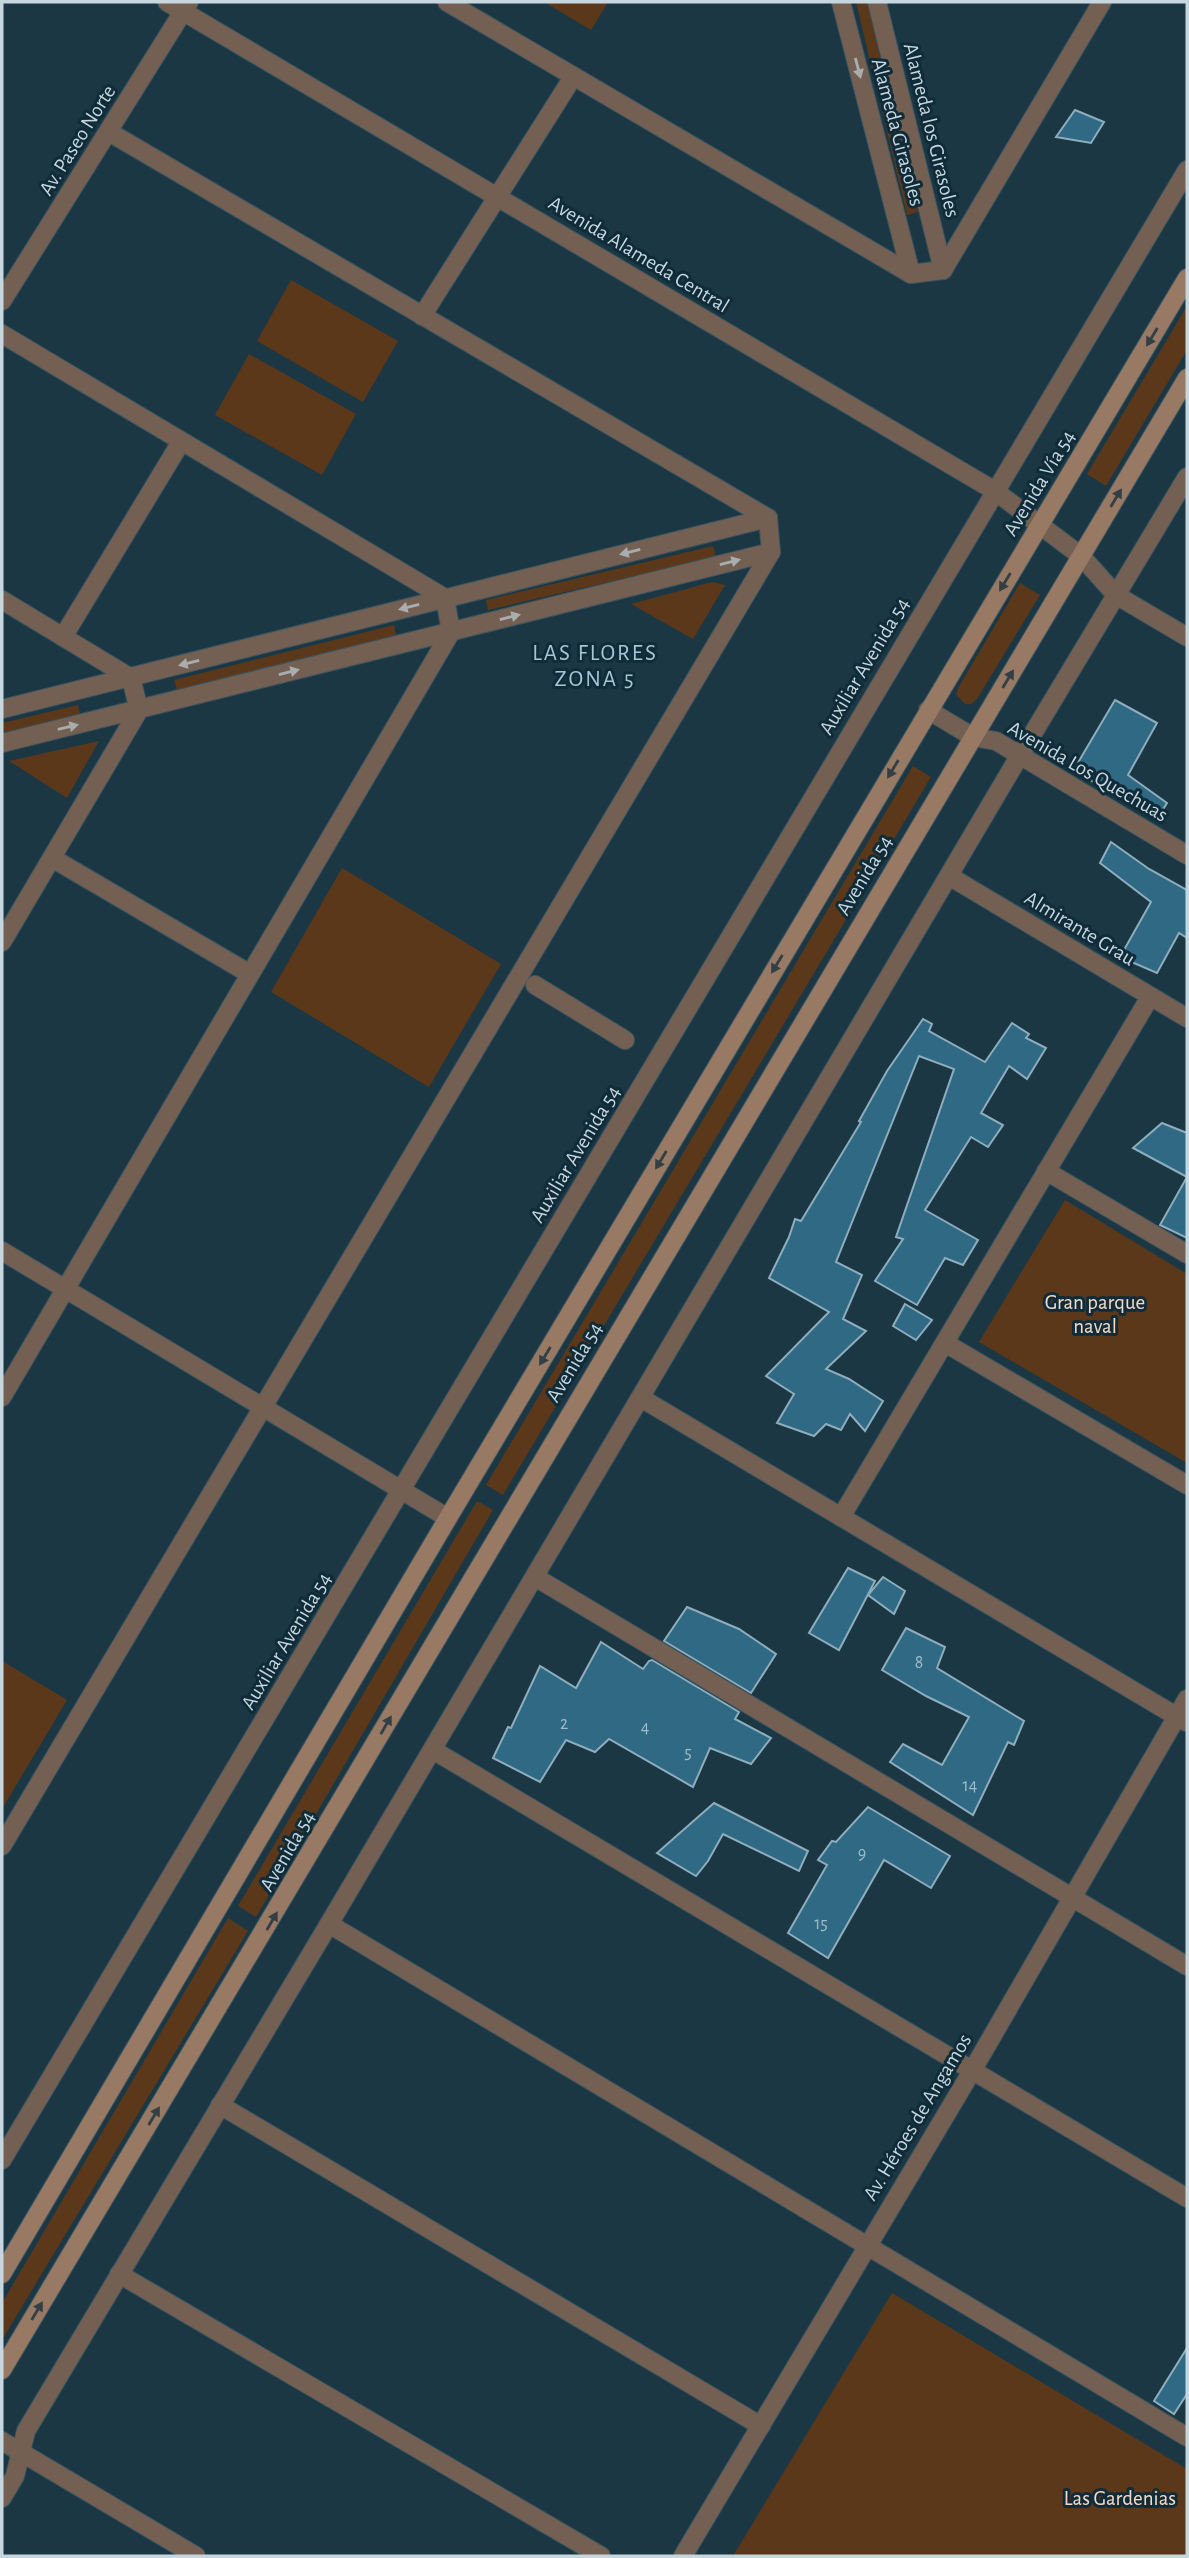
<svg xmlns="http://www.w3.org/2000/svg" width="1189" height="2558" font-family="'Alegreya Sans',sans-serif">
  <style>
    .green { fill: #5c381b }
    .building { fill: #2f6983; stroke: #8eadbd; stroke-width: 2 }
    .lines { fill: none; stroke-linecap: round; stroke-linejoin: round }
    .pedestrian-casing { stroke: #3a5460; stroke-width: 20 }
    .minor-casing { stroke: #3a5460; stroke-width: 20 }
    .tertiary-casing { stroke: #3a5460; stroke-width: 20 }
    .secondary-casing { stroke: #3a5460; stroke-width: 20 }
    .pedestrian { stroke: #746053; stroke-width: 18 }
    .minor { stroke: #746053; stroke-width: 18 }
    .tertiary { stroke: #746053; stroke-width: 18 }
    .secondary { stroke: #987963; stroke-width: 18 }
    .oneway { fill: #aaadae }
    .oneway2 { fill: #323f44 }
    .labels { text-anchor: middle; stroke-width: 6; stroke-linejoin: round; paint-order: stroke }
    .number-label { font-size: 18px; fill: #a1bcc8 }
    .street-label { font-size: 21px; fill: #c7d7df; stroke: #102c39 }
    .park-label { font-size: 21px; fill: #f6dac6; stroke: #102c39 }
    .neighbourhood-label { font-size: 23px; letter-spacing: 2px; fill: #a5c4d5; stroke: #102c39 }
  </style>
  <rect width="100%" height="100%" fill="#1b3744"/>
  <!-- green -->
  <g class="green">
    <path d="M544,2H608L591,30Z"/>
    <path d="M856,2H867L918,212L907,215Z"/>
    <path d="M291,280L398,341L363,402L257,341Z"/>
    <path d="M1187,306V350L1106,486L1087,474Z"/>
    <path d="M249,354L356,414L322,475L215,415Z"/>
    <path d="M713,546L716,557L488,610L486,600Z"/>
    <path d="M712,582L725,585L693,639L631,604Z"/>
    <path d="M1020,583L1040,595L977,699L971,704H965L956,694L958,688Z"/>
    <path d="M394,625L396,636L177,690L174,680Z"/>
    <path d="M78,705L80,715L2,733V723Z"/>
    <path d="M99,741L67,798L9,761Z"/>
    <path d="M913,766L931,777L503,1495L486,1485Z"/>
    <path d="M342,868L501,964L429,1087L271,992Z"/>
    <path d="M1065,1200L1187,1274V1463L979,1342Z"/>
    <path d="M477,1501L493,1510L256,1917L238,1906Z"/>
    <path d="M2,1661L67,1700L2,1809Z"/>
    <path d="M228,1918L248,1931L2,2340V2303Z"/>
    <path d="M892,2293L1187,2469V2556H733Z"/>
  </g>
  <!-- building -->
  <g class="building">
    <path d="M1075,110L1104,122L1091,143L1056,137Z"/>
    <path d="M1115,700L1157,723L1128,775L1167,803L1159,816L1073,771Z"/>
    <path d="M1111,842L1149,869L1187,890V938L1179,933L1157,973L1120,957L1151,902L1100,863Z"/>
    <path d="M923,1019L932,1024L929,1031L985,1062L1012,1023L1029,1034L1026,1038L1046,1048L1027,1079L1009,1066L981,1113L1003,1125L988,1147L971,1137L925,1210L978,1240L963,1265L945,1258L917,1305L875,1281L903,1239L896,1237L954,1069L919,1056L836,1262L862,1275L843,1319L866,1331L826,1369L849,1379L883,1401L865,1431L850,1414L841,1430L826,1424L814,1436L777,1423L794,1394L766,1376L829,1312L769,1278L789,1237L795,1219L801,1221L861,1122L859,1121L887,1071Z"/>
    <path d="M1162,1123L1187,1133V1238L1160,1225L1187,1177L1133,1148Z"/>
    <path d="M905,1304L932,1320L916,1340L893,1326Z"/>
    <path d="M848,1568L875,1581L839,1650L809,1633Z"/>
    <path d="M883,1577L905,1591L894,1614L868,1595Z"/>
    <path d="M687,1607L739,1629L776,1654L751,1693L664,1641Z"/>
    <path d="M906,1628L945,1647L937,1668L1024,1721L1014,1745L1008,1742L973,1815L890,1762L903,1744L942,1765L969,1717L926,1696L882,1670Z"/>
    <path d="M601,1642L643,1669L649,1661L652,1660L739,1712L735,1719L771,1738L751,1764L710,1748L693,1787L609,1739L595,1752L566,1740L540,1782L493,1758L508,1727L511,1728L540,1666L576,1688Z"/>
    <path d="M714,1803L808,1851L799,1871L723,1834L708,1861L696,1876L657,1853Z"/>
    <path d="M868,1807L950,1856L931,1888L884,1860L828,1958L788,1933L827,1865L818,1860L832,1841L836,1842Z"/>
    <path d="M1187,2348V2394L1174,2414L1154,2401Z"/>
  </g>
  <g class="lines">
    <!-- pedestrian casing -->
    <g class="pedestrian-casing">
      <g id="pedestrian">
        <path d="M422,316L573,77"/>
        <path d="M63,637L181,442"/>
        <path d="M52,858L250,974"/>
        <path d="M535,985L625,1040"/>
      </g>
    </g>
    <!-- minor casing -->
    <g class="minor-casing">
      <g id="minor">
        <path d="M447,2L911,274L943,270"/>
        <path d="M841,2L911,274"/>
        <path d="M877,2L943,270"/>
        <path d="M943,270L1102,2"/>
        <path d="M2,301L189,2"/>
        <path d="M2,334L445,598L451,632L2,1397"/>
        <path d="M1081,556L1116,595L1187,637"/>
        <path d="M2,600L131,678L139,710L2,942"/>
        <path d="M2,709L768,518"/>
        <path d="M928,710L973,737L996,741L1187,855"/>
        <path d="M2,743L771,552"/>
        <path d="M949,876L1187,1018"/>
        <path d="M1046,1171L1187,1254"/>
        <path d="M2,1251L448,1518"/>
        <path d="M945,1343L1187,1485"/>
        <path d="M641,1398L1186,1722"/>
        <path d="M841,1517L1150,997"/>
        <path d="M535,1577L1187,1966"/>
        <path d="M433,1750L1187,2198"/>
        <path d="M2,1846C260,1416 514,983 771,552L768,518L109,132"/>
        <path d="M329,1924L1187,2437"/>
        <path d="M220,2105L761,2426"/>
        <path d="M2,2160L1187,170"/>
        <path d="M119,2274L601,2556"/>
        <path d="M2,2441L196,2556"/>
        <path d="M2,2498L15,2476L26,2431L329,1924L1020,755L1187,477"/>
        <path d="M683,2556L972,2071L1187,1699"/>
      </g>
    </g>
    <!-- tertiary casing -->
    <g class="tertiary-casing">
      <path id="tertiary" d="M167,2L995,491L1081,556"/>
    </g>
    <!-- secondary casing -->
    <g class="secondary-casing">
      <g id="secondary">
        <path d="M2,2274L448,1518L1187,278"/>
        <path d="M2,2370C400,1708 788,1039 1187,378"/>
      </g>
    </g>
    <!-- pedestrian -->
    <use href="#pedestrian" class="pedestrian"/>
    <!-- minor -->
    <use href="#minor" class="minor"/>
    <!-- tertiary -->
    <use href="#tertiary" class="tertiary"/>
    <!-- secondary -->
    <use href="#secondary" class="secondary"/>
  </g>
  <!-- one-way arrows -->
  <defs><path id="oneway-solid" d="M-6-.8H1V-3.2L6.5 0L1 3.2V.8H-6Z" transform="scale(1.75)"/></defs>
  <g class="oneway">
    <use href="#oneway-solid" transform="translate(858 68) rotate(75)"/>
    <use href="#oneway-solid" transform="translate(630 552) rotate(166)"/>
    <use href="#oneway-solid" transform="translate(730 562) rotate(-14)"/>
    <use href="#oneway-solid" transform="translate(409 607) rotate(166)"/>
    <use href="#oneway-solid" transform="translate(510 617) rotate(-14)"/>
    <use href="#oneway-solid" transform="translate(189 663) rotate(166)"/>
    <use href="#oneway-solid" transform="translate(289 672) rotate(-14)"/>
    <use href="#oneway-solid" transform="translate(68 727) rotate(-13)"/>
  </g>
  <g class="oneway2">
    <use href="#oneway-solid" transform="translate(1152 337) rotate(121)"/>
    <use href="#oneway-solid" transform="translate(1116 498) rotate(-59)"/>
    <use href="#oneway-solid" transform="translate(1005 582) rotate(121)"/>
    <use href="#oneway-solid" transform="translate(1008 679) rotate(-59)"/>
    <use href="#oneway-solid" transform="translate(893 769) rotate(121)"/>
    <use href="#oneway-solid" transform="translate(777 964) rotate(121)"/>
    <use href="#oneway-solid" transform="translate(661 1160) rotate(121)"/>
    <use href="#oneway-solid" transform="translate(545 1356) rotate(121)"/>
    <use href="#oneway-solid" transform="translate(386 1725) rotate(-60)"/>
    <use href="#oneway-solid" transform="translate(272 1921) rotate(-60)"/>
    <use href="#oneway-solid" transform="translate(154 2116) rotate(-59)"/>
    <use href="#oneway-solid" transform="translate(37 2311) rotate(-59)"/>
  </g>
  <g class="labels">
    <!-- number labels -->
    <g class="number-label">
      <text x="919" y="1668">8</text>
      <text x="564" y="1729">2</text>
      <text x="645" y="1733">4</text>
      <text x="688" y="1758">5</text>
      <text x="970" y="1791">14</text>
      <text x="862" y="1859">9</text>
      <text x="821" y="1929">15</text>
    </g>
    <!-- street labels -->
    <g class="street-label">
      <text transform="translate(932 130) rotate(76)" y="7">Alameda los Girasoles</text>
      <text transform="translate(898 132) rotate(75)" y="7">Alameda Girasoles</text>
      <text transform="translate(77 140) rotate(-58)" y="7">Av. Paseo Norte</text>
      <text transform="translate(639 254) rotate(31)" y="7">Avenida Alameda Central</text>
      <text transform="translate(1039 483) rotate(-59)" y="7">Avenida Vía 54</text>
      <text transform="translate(864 666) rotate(-59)" y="7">Auxiliar Avenida 54</text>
      <text transform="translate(1088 771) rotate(30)" y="7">Avenida Los Quechuas</text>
      <text transform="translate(864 875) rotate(-59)" y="7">Avenida 54</text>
      <text transform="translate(1080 928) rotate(31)" y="7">Almirante Grau</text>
      <text transform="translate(575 1154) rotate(-59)" y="7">Auxiliar Avenida 54</text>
      <text transform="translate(574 1362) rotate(-59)" y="7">Avenida 54</text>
      <text transform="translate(286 1641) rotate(-59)" y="7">Auxiliar Avenida 54</text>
      <text transform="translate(287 1851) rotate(-60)" y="7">Avenida 54</text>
      <text transform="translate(917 2117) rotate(-59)" y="7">Av. Héroes de Angamos</text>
    </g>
    <!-- park labels -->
    <g class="park-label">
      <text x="1095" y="1309">Gran parque<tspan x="1095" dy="24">naval</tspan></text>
      <text x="1120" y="2505">Las Gardenias</text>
    </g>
    <!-- neighbourhood labels -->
    <g class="neighbourhood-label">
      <text x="595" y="660">LAS FLORES<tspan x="595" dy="26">ZONA 5</tspan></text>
    </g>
  </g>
  <!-- border -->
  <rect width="1189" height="2558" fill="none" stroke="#c7d7df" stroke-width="7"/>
</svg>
